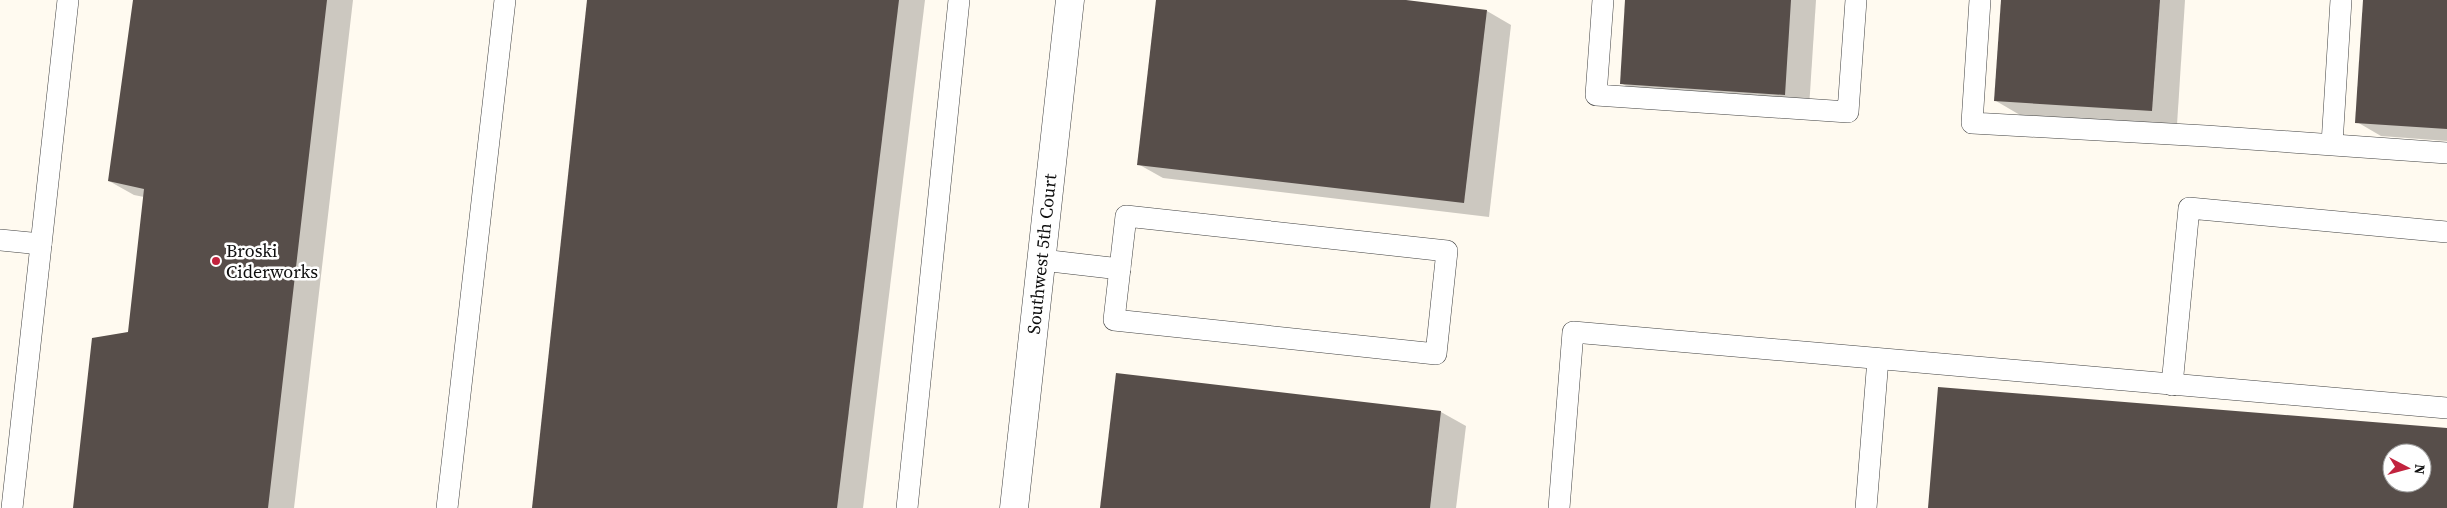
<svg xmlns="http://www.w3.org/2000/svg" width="2447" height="508" font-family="'Source Serif 4',serif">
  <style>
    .shadow { fill: #0003 }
    .building { fill: #574e4a; fill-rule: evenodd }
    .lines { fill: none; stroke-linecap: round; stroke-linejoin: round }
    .lane-casing { stroke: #414141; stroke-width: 22 }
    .street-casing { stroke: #414141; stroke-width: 29 }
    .lane { stroke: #fff; stroke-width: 21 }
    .street { stroke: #fff; stroke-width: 28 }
    .poi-dot { fill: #c2233e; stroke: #fff; stroke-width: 2 }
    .labels { text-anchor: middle; stroke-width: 5; stroke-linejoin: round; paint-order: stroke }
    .poi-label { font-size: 18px; fill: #0e0e0e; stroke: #fff; text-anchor: start }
    .street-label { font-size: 18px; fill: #0e0e0e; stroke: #fff }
  </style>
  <rect width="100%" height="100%" fill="#fffaf0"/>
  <!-- shadow -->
  <g class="shadow">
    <path d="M134,0H353L294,508H74L129,333L144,197L134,195L109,181Z"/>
    <path d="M588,0H925L863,508H533Z"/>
    <path d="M1158,0H1395L1487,11L1511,25L1489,217L1163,178L1138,164Z"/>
    <path d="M1627,0H1816L1809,108L1646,98L1621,83Z"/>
    <path d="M2002,0H2185L2177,125L2020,115L1996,101Z"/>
    <path d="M2365,0H2447V141L2381,136L2357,122Z"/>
    <path d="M1117,374L1441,412L1466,426L1456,508H1101Z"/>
  </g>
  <!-- building -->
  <g class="building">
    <path d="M133,0H327L268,508H73L92,338L128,332L144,189L108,181Z"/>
    <path d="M587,0H899L837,508H532Z"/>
    <path d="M1156,0H1406L1487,10L1464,203L1137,165Z"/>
    <path d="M1625,0H1791L1785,95L1620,84Z"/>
    <path d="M2001,0H2160L2152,111L1994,101Z"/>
    <path d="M2363,0H2447V129L2355,123Z"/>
    <path d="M1116,373L1441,411L1430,508H1100Z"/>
    <path d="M1938,387L2447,428V508H1928ZM2392,453H2422V483H2392Z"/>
  </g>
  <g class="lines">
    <!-- lane casing -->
    <g class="lane-casing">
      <g id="lane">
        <path d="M1603,0L1596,95L1848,112L1856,0"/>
        <path d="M1980,0L1972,123L2206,136L2447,153"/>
        <path d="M2332,144L2341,0"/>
        <path d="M1126,216L1447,251L1436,354L1114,320Z"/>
        <path d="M0,240L41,244"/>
        <path d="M1042,260L1120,269"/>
        <path d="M2172,385L2189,208L2447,232"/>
        <path d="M12,508L68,0"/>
        <path d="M447,508L505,0"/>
        <path d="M907,508L959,0"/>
        <path d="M1559,508L1573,332L2447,408"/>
        <path d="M1866,508L1878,359"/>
      </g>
    </g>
    <!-- street casing -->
    <g class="street-casing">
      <path id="street" d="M1014,508L1070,0"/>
    </g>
    <!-- lane -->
    <use href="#lane" class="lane"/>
    <!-- street -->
    <use href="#street" class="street"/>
  </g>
  <!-- markers -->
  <circle class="poi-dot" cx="216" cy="261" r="5"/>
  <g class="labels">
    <!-- poi labels -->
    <g class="poi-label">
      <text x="226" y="257">Broski<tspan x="226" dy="21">Ciderworks</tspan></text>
    </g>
    <!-- street labels -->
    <g class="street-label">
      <text transform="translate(1042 254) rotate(-84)" y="6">Southwest 5th Court</text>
    </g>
  </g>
  <!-- north arrow -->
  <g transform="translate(2407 468) rotate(96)"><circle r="24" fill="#ffffff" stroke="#9f9f9f"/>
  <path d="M0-4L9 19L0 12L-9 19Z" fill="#c2233e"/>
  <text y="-8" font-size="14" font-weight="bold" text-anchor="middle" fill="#0e0e0e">N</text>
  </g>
</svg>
